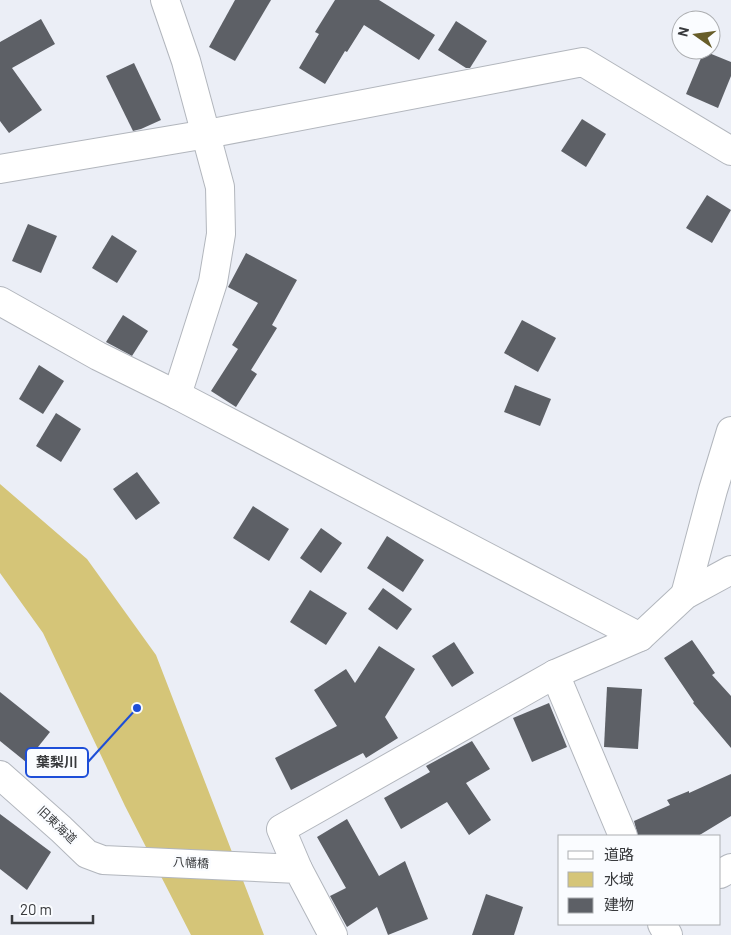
<svg xmlns="http://www.w3.org/2000/svg" width="731" height="935" font-family="Barlow,'Noto Sans JP',sans-serif">
  <style>
    .water { fill: #d5c578 }
    .building { fill: #5d6066 }
    .lines { fill: none; stroke-linecap: round; stroke-linejoin: round }
    .minor-casing { stroke: #b2b6bd; stroke-width: 30 }
    .secondary-casing { stroke: #b2b6bd; stroke-width: 30 }
    .minor { stroke: #fff; stroke-width: 28 }
    .secondary { stroke: #fff; stroke-width: 28 }
    .labels { text-anchor: middle; stroke-width: 5; stroke-linejoin: round; paint-order: stroke }
    .street-label { font-size: 12px; fill: #383a3d; stroke: #fafcff }
    .leader { fill: none; stroke: #1d4ed8; stroke-width: 2 }
    .callout-dot { fill: #1d4ed8; stroke: #fafcff; stroke-width: 2 }
    .callout { fill: #fafcff; stroke: #1d4ed8; stroke-width: 2 }
    .callout-label { font-size: 14px; text-anchor: middle; font-weight: bold; fill: #383a3d }
  </style>
  <rect width="100%" height="100%" fill="#ebeef6"/>
  <!-- water -->
  <path class="water" d="M0,484L87,559L156,655L264,935H191L125,806L43,633L0,573Z"/>
  <!-- building -->
  <g class="building">
    <path d="M235,0H271L235,61L209,47Z"/>
    <path d="M335,0H379L435,35L419,60L364,25L347,52L345,51L325,84L299,68L319,34L315,32Z"/>
    <path d="M41,19L55,44L12,68L42,110L9,133L0,121V42Z"/>
    <path d="M456,21L487,41L470,68H466L438,50Z"/>
    <path d="M704,51L731,62V76L718,108L686,94Z"/>
    <path d="M134,63L161,120L141,129L133,131L106,76Z"/>
    <path d="M582,119L606,134L586,167L561,151Z"/>
    <path d="M707,195L731,210L712,243L686,228Z"/>
    <path d="M28,224L57,236L41,273L12,261Z"/>
    <path d="M112,235L137,251L117,283L92,268Z"/>
    <path d="M246,253L297,280L272,325L277,328L251,370L257,374L236,407L211,391L238,349L232,345L258,303L228,287Z"/>
    <path d="M123,315L148,331L132,356L106,342Z"/>
    <path d="M522,320L556,338L538,372L504,353Z"/>
    <path d="M39,365L64,381L43,414L19,399Z"/>
    <path d="M515,385L551,399L540,426L504,412Z"/>
    <path d="M56,413L81,429L61,462L36,446Z"/>
    <path d="M137,472L160,503L136,520L113,489Z"/>
    <path d="M253,506L289,529L269,561L233,538Z"/>
    <path d="M321,528L342,543L321,573L300,558Z"/>
    <path d="M387,536L424,560L403,592L367,568Z"/>
    <path d="M383,588L412,609L397,630L368,609Z"/>
    <path d="M310,590L347,613L326,645L290,622Z"/>
    <path d="M692,640L715,673L712,675L731,696V748L693,703L694,702L664,658Z"/>
    <path d="M454,642L474,673L452,687L432,656Z"/>
    <path d="M379,646L415,669L385,717L398,738L366,758L363,753L291,790L275,758L337,726L314,690L346,669L355,683Z"/>
    <path d="M607,687L642,689L638,749L604,747Z"/>
    <path d="M0,692L50,732L26,762L0,741Z"/>
    <path d="M549,703L567,747L532,762L513,718Z"/>
    <path d="M472,741L490,769L466,783L491,820L469,835L447,802L401,829L384,798L430,772L426,766Z"/>
    <path d="M731,774V816L698,836H638L634,821L670,805L667,800L689,791V793Z"/>
    <path d="M0,814L51,852L27,890L0,869Z"/>
    <path d="M347,819L379,876L405,861L428,919L388,935L377,907L347,927L330,896L346,888L317,837Z"/>
    <path d="M486,894L523,907L514,935H472Z"/>
  </g>
  <g class="lines">
    <!-- minor casing -->
    <g class="minor-casing">
      <g id="minor">
        <path d="M165,0L186,61L220,187L221,234L213,282L177,395"/>
        <path d="M0,169L207,134L583,62L731,151"/>
        <path d="M0,301L98,356L177,395L640,637"/>
        <path d="M685,595L713,490L731,431"/>
        <path d="M555,674L623,836"/>
        <path d="M298,869L281,829L555,674L640,637L685,595L731,570"/>
        <path d="M720,874L731,868"/>
        <path d="M662,924L668,935"/>
      </g>
    </g>
    <!-- secondary casing -->
    <g class="secondary-casing">
      <path id="secondary" d="M0,775L61,829L87,854L103,860L298,869L333,935"/>
    </g>
    <!-- minor -->
    <use href="#minor" class="minor"/>
    <!-- secondary -->
    <use href="#secondary" class="secondary"/>
  </g>
  <g class="labels">
    <!-- street labels -->
    <g class="street-label">
      <text transform="translate(57 825) rotate(43)" y="4">旧東海道</text>
      <text transform="translate(191 863) rotate(3)" y="4">八幡橋</text>
    </g>
  </g>
  <!-- callouts -->
  <path class="leader" d="M137 708L88 762"/>
  <circle class="callout-dot" cx="137" cy="708" r="5"/>
  <rect class="callout" x="26" y="748" width="62" height="29" rx="5"/>
  <g class="callout-label">
    <text x="57" y="767">葉梨川</text>
  </g>
  <!-- legend -->
  <rect x="558" y="835" width="162" height="90" fill="#fafcff" stroke="#acaeb1"/>
  <rect x="568" y="851" width="25" height="8" fill="#ffffff" stroke="#acaeb1"/>
  <text x="604" y="860" font-size="15" fill="#383a3d">道路</text>
  <rect x="568" y="872" width="25" height="15" fill="#d5c578" stroke="#acaeb1"/>
  <text x="604" y="885" font-size="15" fill="#383a3d">水域</text>
  <rect x="568" y="898" width="25" height="15" fill="#5d6066" stroke="#acaeb1"/>
  <text x="604" y="910" font-size="15" fill="#383a3d">建物</text>
  <!-- north arrow -->
  <g transform="translate(696 35) rotate(284)"><circle r="24" fill="#fafcff" stroke="#acaeb1"/>
  <path d="M0-4L9 19L0 12L-9 19Z" fill="#675d29"/>
  <text y="-8" font-size="14" font-weight="bold" text-anchor="middle" fill="#383a3d">N</text>
  </g>
  <!-- scale -->
  <path d="M12 915v8h81v-8" fill="none" stroke="#383a3d" stroke-width="2.5"/>
  <text x="20" y="915" font-size="15" fill="#383a3d" stroke="#fafcff" stroke-width="4" paint-order="stroke">20 m</text>
</svg>
